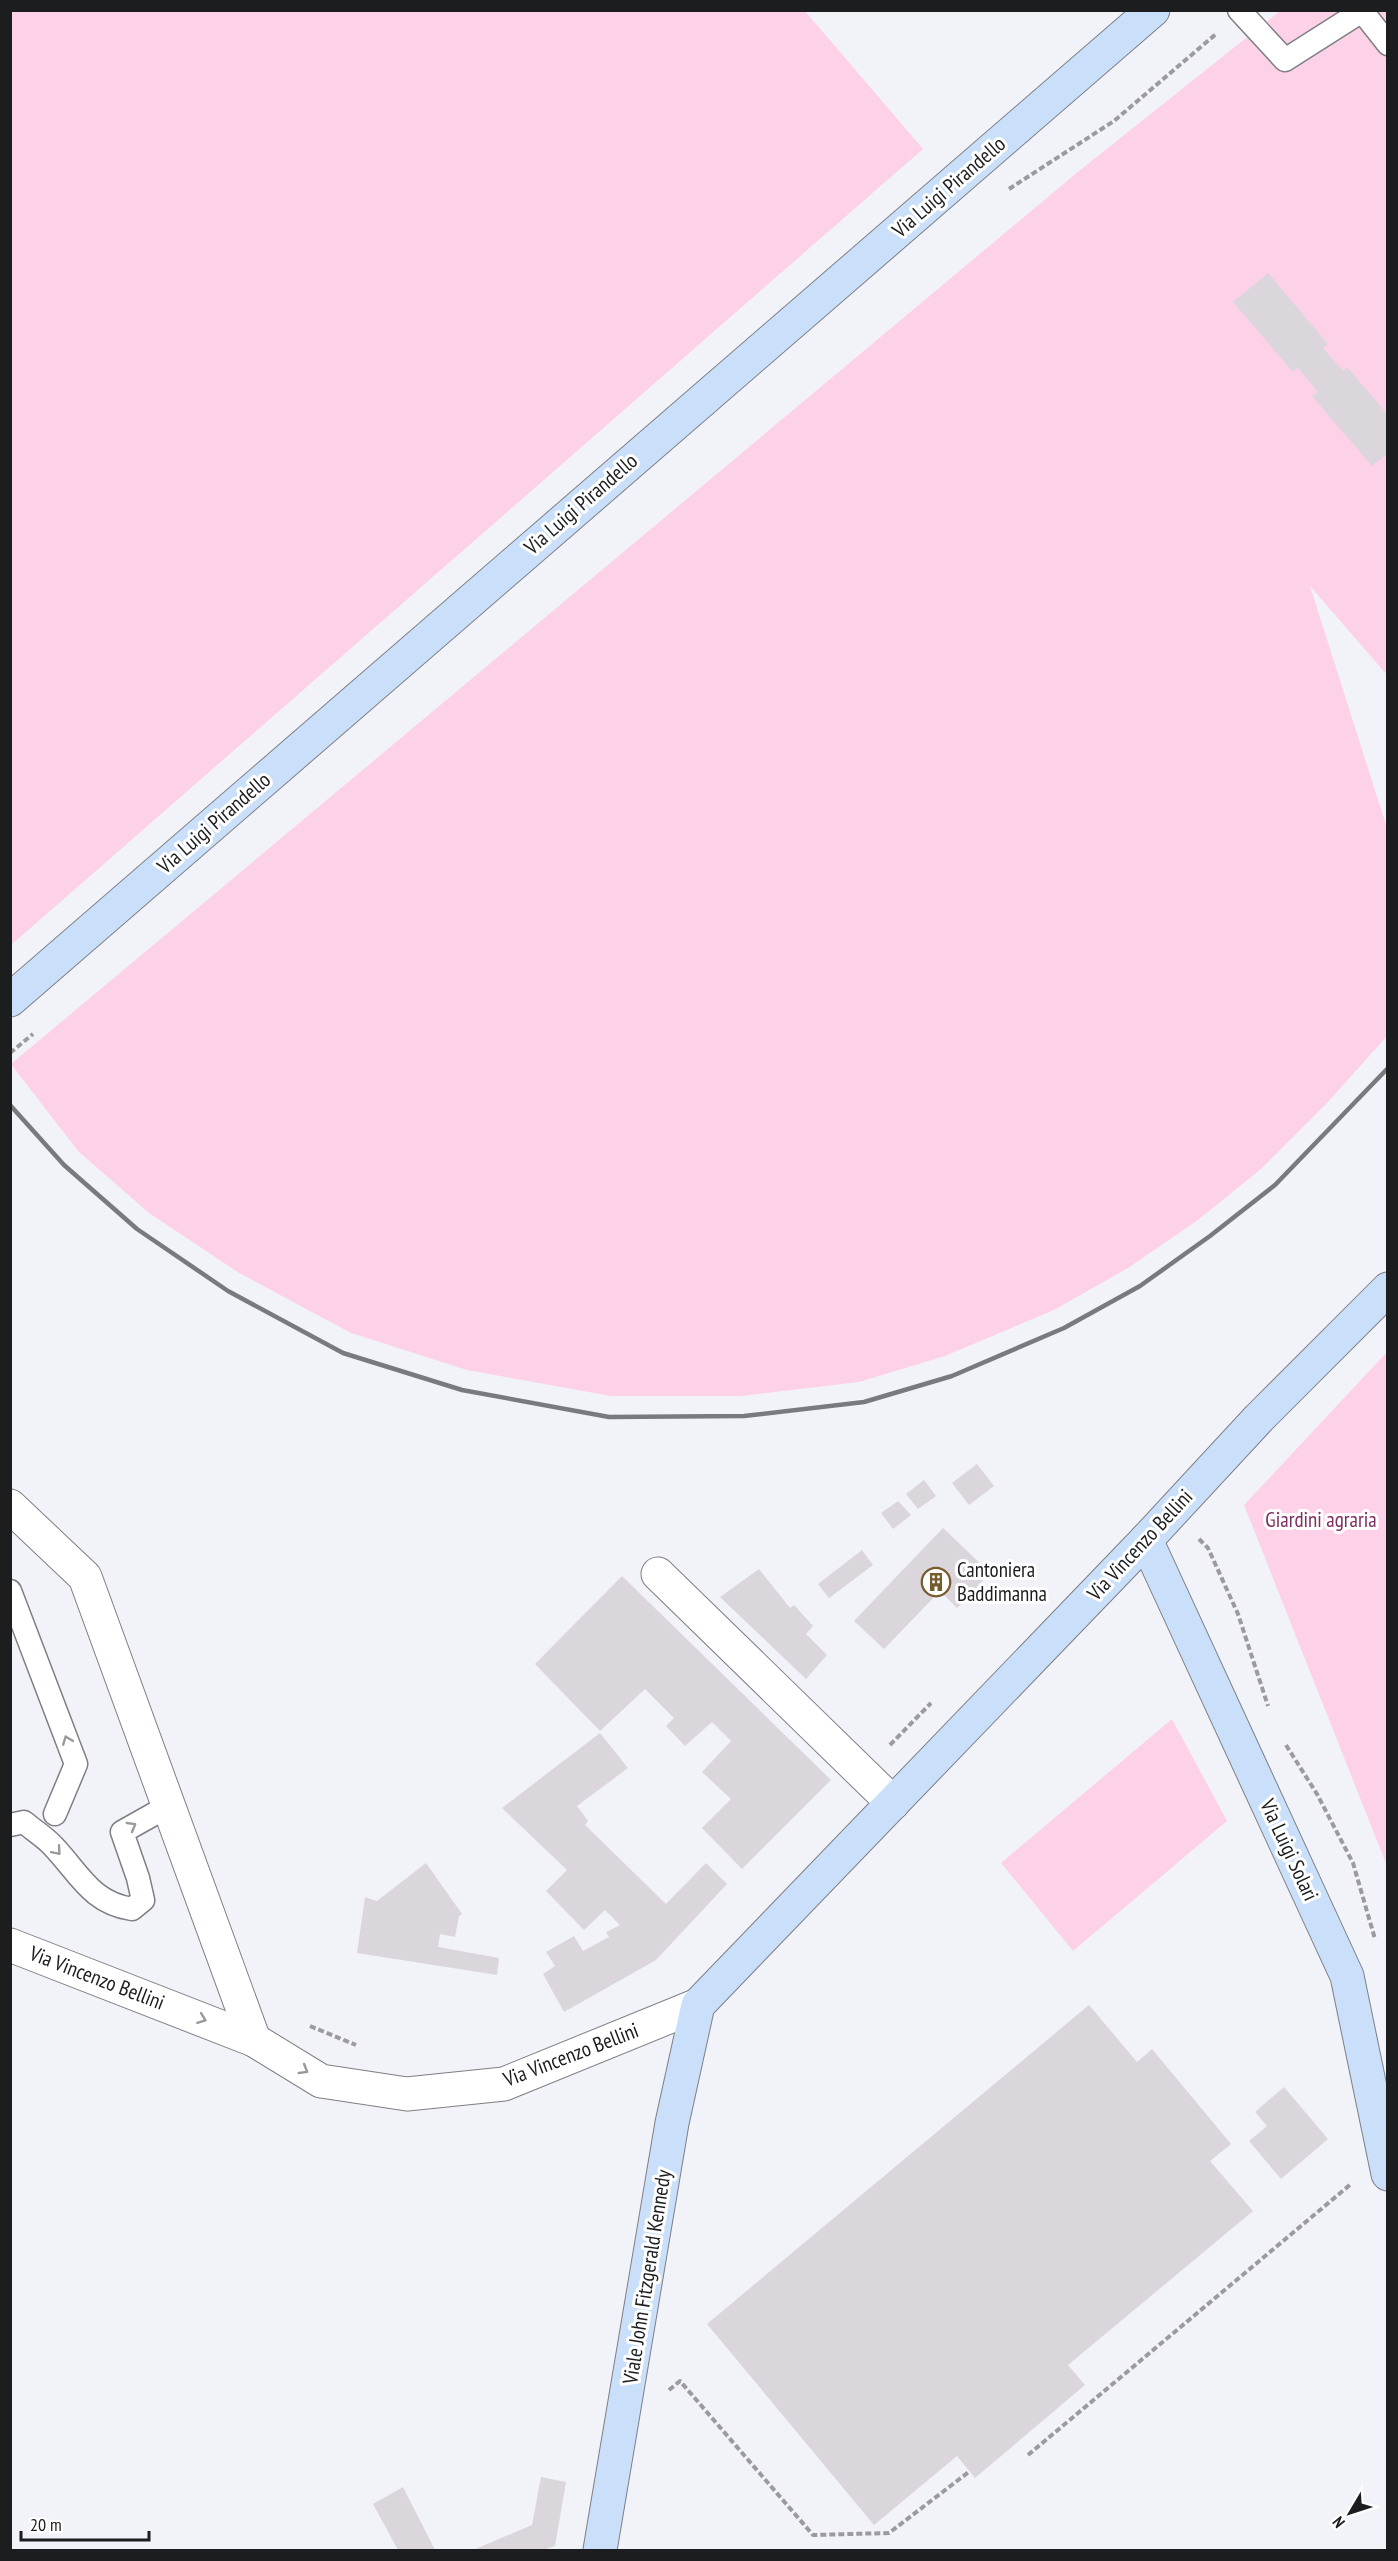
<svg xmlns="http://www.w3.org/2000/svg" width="1398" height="2561" font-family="'PT Sans Narrow',sans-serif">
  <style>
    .green { fill: #fdd2e8 }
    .building { fill: #dad6dc }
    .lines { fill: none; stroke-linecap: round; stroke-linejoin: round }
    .lane-casing { stroke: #7e7f85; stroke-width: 25 }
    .street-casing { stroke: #7e7f85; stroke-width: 35 }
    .secondary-casing { stroke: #7e7f85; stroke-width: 35 }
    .path { stroke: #9a9a9f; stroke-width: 4; stroke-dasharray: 6 3; stroke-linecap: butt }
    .lane { stroke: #fff; stroke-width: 22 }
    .street { stroke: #fff; stroke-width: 33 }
    .secondary { stroke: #cae0fa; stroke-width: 33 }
    .rail { stroke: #797a7e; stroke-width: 4.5 }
    .oneway { stroke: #99999a }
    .labels { text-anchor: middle; stroke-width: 6; stroke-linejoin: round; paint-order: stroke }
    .street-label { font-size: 21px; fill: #1c1d1f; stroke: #fff }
    .park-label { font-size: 21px; fill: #7e2d5f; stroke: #fff }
    .poi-label { font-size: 21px; fill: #1c1d1f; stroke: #fff; text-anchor: start }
  </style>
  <rect width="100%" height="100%" fill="#f2f2f9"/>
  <!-- green -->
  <g class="green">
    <path d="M11,10L805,11L923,149L11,945Z"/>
    <path d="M1280,11H1387V675L1310,586L1387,828V1036L1328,1102L1261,1169L1198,1220L1128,1268L1054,1310L945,1356L859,1382L742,1396H611L467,1370L351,1333L239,1273L149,1213L78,1151L11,1064L1079,171Z"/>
    <path d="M1387,1352V1866L1244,1505Z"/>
    <path d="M1172,1719L1227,1821L1073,1951L1001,1863Z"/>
  </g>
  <!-- building -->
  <g class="building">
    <path d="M1268,273L1328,344L1323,348L1343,371L1347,367L1388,415V453L1372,466L1312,396L1318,392L1298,368L1293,372L1233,302Z"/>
    <path d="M977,1464L994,1486L969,1505L952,1483Z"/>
    <path d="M924,1480L936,1496L918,1509L906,1494Z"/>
    <path d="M898,1501L911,1515L893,1529L881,1513Z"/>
    <path d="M943,1528L990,1573L957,1608L940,1591L884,1649L854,1621Z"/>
    <path d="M862,1550L873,1565L829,1598L818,1584Z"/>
    <path d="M759,1569L790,1608L794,1605L813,1626L806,1634L827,1655L806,1679L720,1597Z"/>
    <path d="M622,1576L831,1780L742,1869L702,1828L731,1799L702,1772L731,1741L712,1722L685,1746L666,1726L674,1718L645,1689L600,1731L535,1664Z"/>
    <path d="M600,1733L628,1768L577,1806L588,1821L585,1825L666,1904L706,1863L727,1884L656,1960L564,2012L543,1974L555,1966L546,1952L574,1936L583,1951L609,1937L606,1932L620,1925L605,1910L584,1930L546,1891L567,1870L502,1808Z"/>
    <path d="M426,1863L462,1914L459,1916L455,1937L440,1934L438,1947L499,1958L497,1975L357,1953L365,1897L377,1901Z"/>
    <path d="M1089,2005L1137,2062L1152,2049L1231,2144L1210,2161L1253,2211L1068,2365L1085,2385L975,2478L957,2456L874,2525L707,2324Z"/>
    <path d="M1284,2087L1328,2139L1281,2179L1249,2141L1267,2126L1255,2112Z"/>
    <path d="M541,2477L566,2482L555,2546L543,2550H473L532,2525Z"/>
    <path d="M403,2487L435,2550H398L373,2504Z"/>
  </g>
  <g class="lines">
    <!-- lane casing -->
    <g class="lane-casing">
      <g id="lane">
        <path d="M1239,10L1285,60L1362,11L1388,44"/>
        <path d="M10,1591L76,1764L55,1814"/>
        <path d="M10,1825L24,1822C33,1830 45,1837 53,1846C79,1873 91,1903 132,1909L143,1900L138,1878L122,1832L170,1805"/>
      </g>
    </g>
    <!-- street casing -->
    <g class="street-casing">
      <g id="street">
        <path d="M10,1506L85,1577L254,2040"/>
        <path d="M658,1574L893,1803"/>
        <path d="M10,1945L254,2040L321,2081L407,2094L504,2084L698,2005"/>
      </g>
    </g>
    <!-- secondary casing -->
    <g class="secondary-casing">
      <g id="secondary">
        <path d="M10,1000L1153,10"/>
        <path d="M1146,1540L1347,1976L1388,2174"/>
        <path d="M600,2550L672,2123L698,2005L1146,1540L1259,1418L1388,1289"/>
      </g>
    </g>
    <!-- path -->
    <g class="path">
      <path d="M1009,189L1114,121L1216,34"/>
      <path d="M10,1053L33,1034"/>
      <path d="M1199,1539L1208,1548L1238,1614L1268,1706"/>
      <path d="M890,1745L931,1703"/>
      <path d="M1286,1745L1317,1794L1353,1863L1375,1939"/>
      <path d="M310,2026L356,2045"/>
      <path d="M669,2390L680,2381L813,2535L889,2533L970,2471"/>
      <path d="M1028,2455L1351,2184"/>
    </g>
    <!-- lane -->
    <use href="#lane" class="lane"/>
    <!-- street -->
    <use href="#street" class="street"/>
    <!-- secondary -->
    <use href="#secondary" class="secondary"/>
    <!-- rail -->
    <path class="rail" d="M10,1105L64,1165L137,1229L228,1291L343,1353L462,1390L609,1417L744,1416L864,1402L952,1376L1064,1328L1140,1286L1210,1236L1275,1185L1388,1068"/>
  </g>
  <!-- one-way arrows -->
  <defs><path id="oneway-chevron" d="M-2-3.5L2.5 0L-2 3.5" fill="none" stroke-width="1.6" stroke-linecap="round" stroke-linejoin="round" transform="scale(1.5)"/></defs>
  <g class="oneway">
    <use href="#oneway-chevron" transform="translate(67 1740) rotate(-111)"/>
    <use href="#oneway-chevron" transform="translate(132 1826) rotate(-30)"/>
    <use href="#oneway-chevron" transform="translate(57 1851) rotate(49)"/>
    <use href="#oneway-chevron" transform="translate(202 2019) rotate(21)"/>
    <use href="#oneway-chevron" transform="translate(304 2070) rotate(31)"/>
  </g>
  <!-- icons -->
  <defs>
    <g id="building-ring" transform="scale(1.5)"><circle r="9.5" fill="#fff" stroke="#765b2d" stroke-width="1.5"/><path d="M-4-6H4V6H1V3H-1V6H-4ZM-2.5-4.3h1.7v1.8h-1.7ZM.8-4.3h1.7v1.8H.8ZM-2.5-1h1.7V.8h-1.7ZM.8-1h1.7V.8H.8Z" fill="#765b2d"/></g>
  </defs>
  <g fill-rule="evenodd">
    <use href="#building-ring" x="936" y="1582"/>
  </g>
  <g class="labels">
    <!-- street labels -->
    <g class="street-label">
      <text transform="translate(949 187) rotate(-41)" y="7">Via Luigi Pirandello</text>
      <text transform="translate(581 504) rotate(-41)" y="7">Via Luigi Pirandello</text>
      <text transform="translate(214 823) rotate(-41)" y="7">Via Luigi Pirandello</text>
      <text transform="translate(1140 1545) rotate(-47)" y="7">Via Vincenzo Bellini</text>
      <text transform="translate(1289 1850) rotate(65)" y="7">Via Luigi Solari</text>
      <text transform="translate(97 1978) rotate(21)" y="7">Via Vincenzo Bellini</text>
      <text transform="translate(571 2055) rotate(-21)" y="7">Via Vincenzo Bellini</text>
      <text transform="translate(647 2277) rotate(-81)" y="7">Viale John Fitzgerald Kennedy</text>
    </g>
    <!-- park labels -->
    <g class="park-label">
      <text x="1321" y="1527">Giardini agraria</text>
    </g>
    <!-- poi labels -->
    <g class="poi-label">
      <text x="957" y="1577">Cantoniera<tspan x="957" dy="24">Baddimanna</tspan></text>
    </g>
  </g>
  <!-- border -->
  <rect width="1398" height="2561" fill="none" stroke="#1c1d1f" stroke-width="24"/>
  <!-- north arrow -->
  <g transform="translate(1350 2513) rotate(231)" stroke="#ffffff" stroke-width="4.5" paint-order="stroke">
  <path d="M0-4.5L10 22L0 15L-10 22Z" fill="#1c1d1f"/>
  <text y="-9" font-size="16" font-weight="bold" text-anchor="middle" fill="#1c1d1f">N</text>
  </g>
  <!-- scale -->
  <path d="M21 2531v9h128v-9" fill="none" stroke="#1c1d1f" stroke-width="3"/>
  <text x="30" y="2531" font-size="18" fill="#1c1d1f" stroke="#ffffff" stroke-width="4.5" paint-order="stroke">20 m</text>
</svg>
